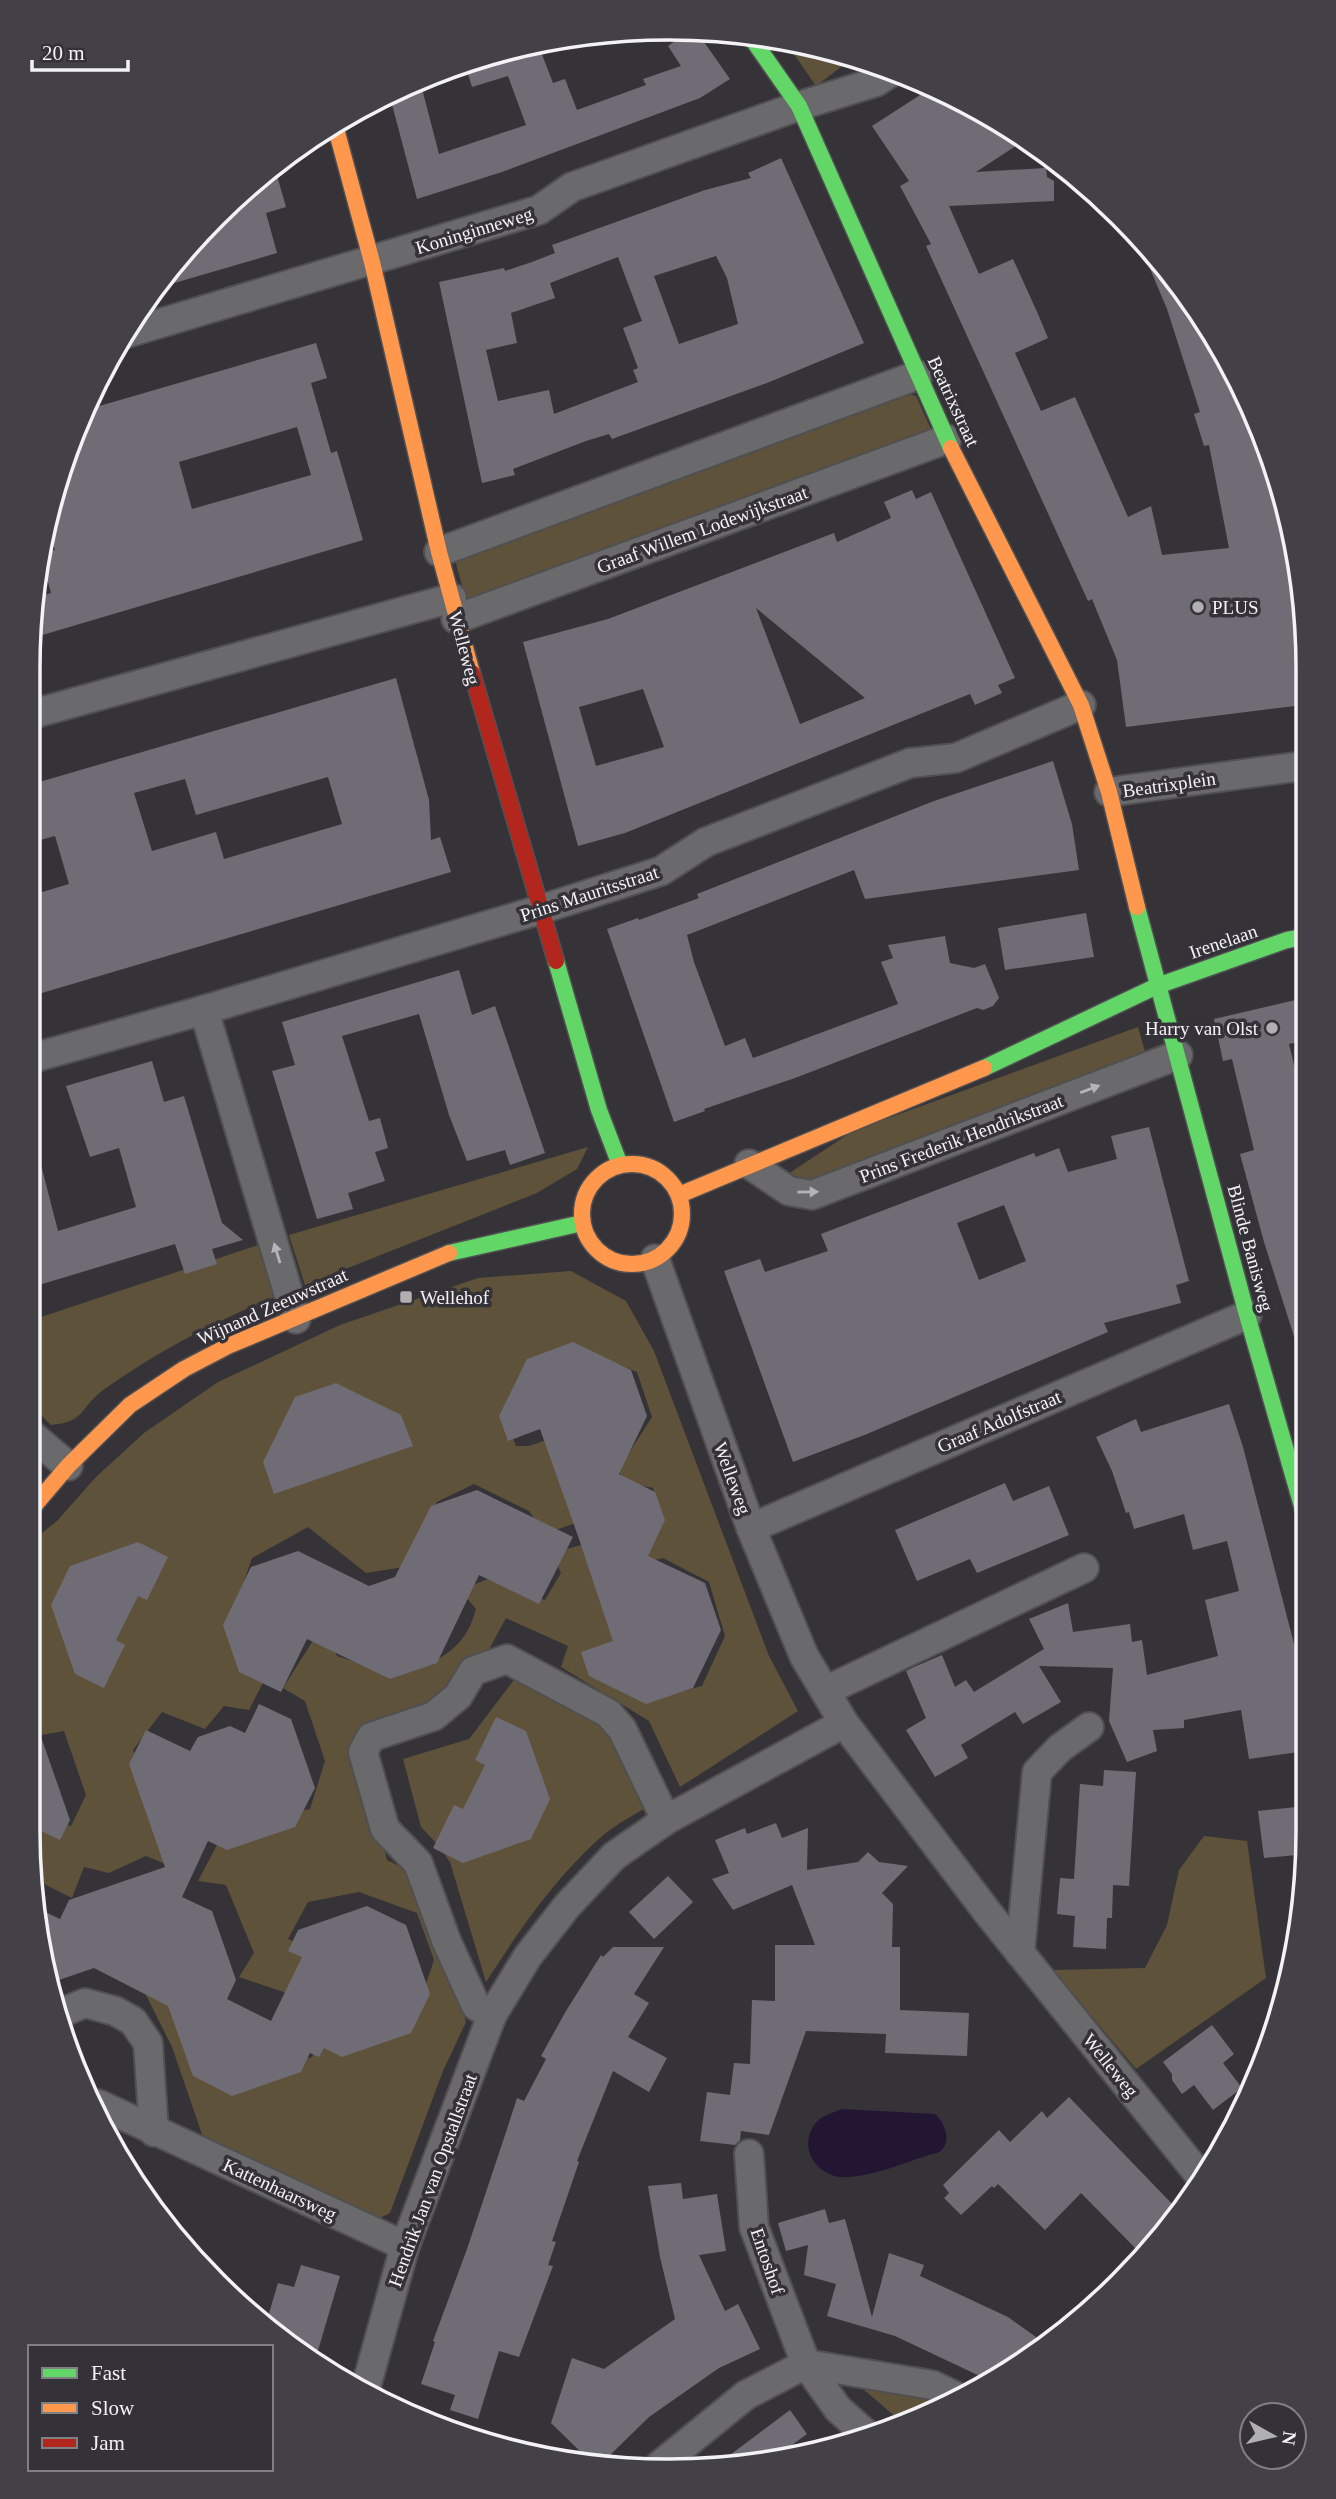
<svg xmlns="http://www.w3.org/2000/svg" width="1336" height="2499" font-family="'Times New Roman',serif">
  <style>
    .green { fill: #5e523a }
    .water { fill: #221633 }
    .building { fill: #706c76; fill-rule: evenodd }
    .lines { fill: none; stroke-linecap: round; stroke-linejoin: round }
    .street-casing { stroke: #504f52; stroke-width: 32 }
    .fast-casing { stroke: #504f52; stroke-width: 19 }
    .slow-casing { stroke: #504f52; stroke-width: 19 }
    .jam-casing { stroke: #504f52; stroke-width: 19 }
    .street { stroke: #6a696b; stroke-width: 28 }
    .fast { stroke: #63d668; stroke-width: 16 }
    .slow { stroke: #ff974d; stroke-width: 16 }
    .jam { stroke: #b3261e; stroke-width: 16 }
    .oneway { fill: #b5b4b7 }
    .poi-dot { fill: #b0afb2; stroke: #343238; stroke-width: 2.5 }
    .labels { text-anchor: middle; stroke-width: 7; stroke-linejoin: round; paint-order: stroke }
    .street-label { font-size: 19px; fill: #f3f2f5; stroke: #343238 }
    .poi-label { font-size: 19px; fill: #f3f2f5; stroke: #343238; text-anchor: start }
    .rim { fill: none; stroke: #f3f2f5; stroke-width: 3.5 }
  </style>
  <rect width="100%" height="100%" fill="#353337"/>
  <!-- green -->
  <g class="green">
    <path d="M785,41L854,57L816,86Z"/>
    <path d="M904,393L916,396L934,436L469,611L455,560Z"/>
    <path d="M1138,1027L1146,1055L802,1184L785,1176L853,1131Z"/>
    <path d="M588,1147L577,1169L537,1193L305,1285L289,1235Z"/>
    <path d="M261,1244L277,1296C216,1321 156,1352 102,1391C79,1409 85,1422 51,1425L28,1402L29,1321Z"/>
    <path d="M571,1271L626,1301L654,1351L769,1656L798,1711L680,1787L649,1721L561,1667L568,1646L506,1618L461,1701L360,1735L387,1860L417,1875L426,1893L466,2022L443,2071L390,2213L376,2220L204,2140L172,2047L144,1991L158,1967L253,2076L312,2057L327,2020L417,2011L434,1960L417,1913L359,1892L308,1902L288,1939L324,1954L304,1999L239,1977L254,1953L226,1885L198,1881L228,1824L310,1809L325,1761L305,1701L283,1688L312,1642L328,1636L337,1656L398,1676C436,1660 464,1654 476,1609L465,1596L470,1586L488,1579L545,1600L561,1573L552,1553L585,1544L650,1700L702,1686L725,1636L709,1582L663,1558L642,1563L662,1518L653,1488L625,1482L618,1470L652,1417L637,1372L584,1350L506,1420L516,1446H529L552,1438L578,1522L545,1534L529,1511L474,1484L437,1502L404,1567L366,1573L308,1527L252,1558L231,1620L269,1671L249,1710L224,1706L205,1729L162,1712L133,1750L160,1823L170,1866L146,1856L109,1873L84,1867L72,1898L36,1880L28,1831V1826L32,1827L35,1818L71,1826L86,1795L64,1731L36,1736L28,1724V1544L57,1521L96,1477L144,1433L218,1382L340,1325L478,1278Z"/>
    <path d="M517,1676L614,1729L656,1801C639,1813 617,1823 601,1837C554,1879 520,1929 486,1982L450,1862L438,1845L421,1827L403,1759L469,1739Z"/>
    <path d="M1204,1836L1247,1841L1266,1978L1136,2069L1053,1970L1145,1968L1167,1925L1179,1870Z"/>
    <path d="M856,2383L945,2402L913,2422L904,2424Z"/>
  </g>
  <!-- water -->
  <path class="water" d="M842,2109L935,2114C944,2121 952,2141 941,2151C938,2153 933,2154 929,2155C904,2163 866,2179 840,2177C815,2174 799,2148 814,2125C820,2116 832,2113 842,2109Z"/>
  <!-- building -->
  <g class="building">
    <path d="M689,31L697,32L730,79L700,98L502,172L417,199L389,93L420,81L439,154L526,125L508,76L472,87L465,64L502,50L538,44L553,83L565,79L577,110L646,85L643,79L681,66L668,46Z"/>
    <path d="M931,88L988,114L1025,140L976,172L1046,168L1047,177L1054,181V201L949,206L979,274L1013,259L1038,314L1048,338L1015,353L1041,411L1075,397L1128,517L1151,506L1162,555L1229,548L1209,445L1204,446L1194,414L1200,412L1167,309L1140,245L1200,313L1274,462L1299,571L1303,597V705L1126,727L1117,660L1092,599L1088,601L926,246L931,244L900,186L909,181L872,126Z"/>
    <path d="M781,158L864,343L767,383L612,439L609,434L586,441L513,469L515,475L482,483L439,282L504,268L505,271L532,262L555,253L552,245L705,190L751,178L748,173ZM716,256L727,278L738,324L679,344L654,276ZM618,257L642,321L623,328L638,368L633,370L638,382L554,414L549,390L498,401L486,350L517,343L511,313L555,298L550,283Z"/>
    <path d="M274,165L286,207L266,213L277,253L157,288L186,246Z"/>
    <path d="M316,343L327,378L311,383L331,453L337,451L363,540L29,639L34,598L51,593L41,556V554L55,550L47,523L50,502L89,409ZM297,427L311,475L192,509L179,462Z"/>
    <path d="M912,490L916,499L931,492L1015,678L998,685L1002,693L975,705L970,694L625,833L578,846L523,642L608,619L834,533L837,542L891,518L884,502ZM756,608L865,698L800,724ZM643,689L664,747L596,766L579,707Z"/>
    <path d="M396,678L429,800L431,840L440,837L451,872L35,995L29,978V896L69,884L55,836L29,843V785ZM328,777L342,824L224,859L216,832L152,851L134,793L185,779L196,815Z"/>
    <path d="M1053,761L1072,824L1079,870L865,899L854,870L687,935L694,962L725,1046L745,1038L753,1058L898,1004L881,962L893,958L888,945L945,936L950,963L974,968L985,964L999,998L993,1006L983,1010L977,1008L795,1078L704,1109L705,1111L674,1122L607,929L638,918L639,920L699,898L697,894L934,801Z"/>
    <path d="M1086,913L1094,957L1005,970L998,928Z"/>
    <path d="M459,970L472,1015L495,1006L545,1153L510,1165L505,1150L467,1161L449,1115L419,1014L342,1036L369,1121L380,1118L388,1148L375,1152L385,1181L348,1193L353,1209L317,1219L272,1071L295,1065L282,1022Z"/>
    <path d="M1304,998V1041L1289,1044L1304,1106L1305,1351L1299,1352L1264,1242L1240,1154L1254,1150L1232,1059L1223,1061L1214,1019Z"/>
    <path d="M152,1061L164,1102L184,1096L222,1223L243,1240L212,1249L217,1264L185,1274L175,1244L29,1288V1154L38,1153L58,1231L136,1207L119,1148L90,1157L66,1086Z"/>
    <path d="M1149,1127L1189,1281L1176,1285L1181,1303L1104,1323L1108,1332L867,1434L793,1462L724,1271L760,1259L765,1272L828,1251L821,1234L1034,1153L1036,1157L1059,1148L1068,1172L1117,1159L1111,1136ZM1004,1205L1026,1261L979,1280L957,1223Z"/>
    <path d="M573,1342L631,1370L647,1416L619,1474L655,1492L665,1520L648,1556L705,1583L721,1630L693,1688L646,1704L589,1676L581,1652L613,1641L579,1539L540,1429L508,1441L499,1416L527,1359Z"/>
    <path d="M336,1383L401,1415L413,1446L274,1494L263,1462L295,1397Z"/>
    <path d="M1229,1404L1243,1447L1306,1690V1751L1249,1759L1241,1710L1184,1720V1728L1153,1730L1157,1751L1127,1762L1109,1721L1113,1668L1039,1666L1061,1702L1023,1724L1015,1712L961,1745L968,1758L935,1777L906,1730L926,1718L906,1671L914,1667L942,1655L955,1687L966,1680L974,1692L1044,1649L1029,1619L1068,1603L1073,1632L1130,1624L1132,1642L1142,1640L1147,1675L1218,1656L1205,1600L1239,1591L1227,1541L1193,1550L1184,1514L1134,1529L1129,1512L1126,1513L1112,1471L1096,1437L1136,1419L1141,1432Z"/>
    <path d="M1005,1483L1013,1501L1049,1486L1069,1535L977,1573L970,1559L917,1581L895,1530Z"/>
    <path d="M477,1490L573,1537L539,1604L479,1575L437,1663L390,1679L307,1639L281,1692L239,1672L223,1625L251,1567L298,1551L369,1586L395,1577L431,1506Z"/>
    <path d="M138,1542L168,1557L147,1600L138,1596L116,1640L125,1645L104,1688L75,1674L51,1605L70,1566Z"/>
    <path d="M259,1704L291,1719L315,1788L295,1827L227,1850L208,1841L182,1897L212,1911L236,1980L227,1999L271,2021L302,1957L288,1951L298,1930L367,1906L406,1925L430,1994L411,2033L342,2057L324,2048L319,2057L310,2053L301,2072L232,2096L193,2076L168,2006L94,1968L53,1982L41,1910L60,1919L69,1900L165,1867L129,1764L146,1730L190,1751L198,1737L230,1726L245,1733Z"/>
    <path d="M32,1711L70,1820L60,1840L28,1825V1712Z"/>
    <path d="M496,1717L526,1731L550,1799L531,1839L463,1863L433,1848L454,1805L463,1809L485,1765L475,1760Z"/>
    <path d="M1104,1770L1136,1772L1129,1886L1113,1885L1112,1918H1107L1106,1949L1073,1947L1075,1916L1057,1914L1060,1878L1074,1879L1080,1784L1103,1786Z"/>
    <path d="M1306,1806L1307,1854L1264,1858L1258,1811Z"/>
    <path d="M776,1823L782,1838L808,1828L807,1870L858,1862L868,1852L879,1862L908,1866L882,1893L893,1904L892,1947H900V2010L969,2013L967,2056L885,2053L886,2034L806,2031L769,2135L741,2131L740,2140L735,2145L700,2141L707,2092L730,2095L734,2063L750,2064L752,2000L775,2001V1945H815L792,1885L733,1910L712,1879L729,1873L715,1840L745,1828L747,1834Z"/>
    <path d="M668,1876L693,1902L654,1939L629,1912Z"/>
    <path d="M613,1947H664L634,1994L649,2003L628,2037L667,2058L649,2092L613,2071L577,2161L579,2162L552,2241L556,2242L548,2265L553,2266L519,2357L499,2351L478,2419L450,2410L455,2395L421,2384L435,2342L433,2341L467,2249L508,2126L517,2098L524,2101L546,2059L541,2056L566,2011L601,1955L603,1957Z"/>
    <path d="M1212,2025L1234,2054L1223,2063L1242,2088L1213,2110L1194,2085L1182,2094L1172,2080V2074L1163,2062Z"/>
    <path d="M1069,2097L1176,2208L1139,2252L1081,2193L1045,2230L998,2184L994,2188L992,2186L961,2215L944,2198L949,2193L943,2185L999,2130L1010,2142L1042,2111L1047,2118Z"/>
    <path d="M681,2183L683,2199L717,2194L726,2251L699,2255L725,2311L738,2304L760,2349L719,2368L649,2417L606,2459L586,2457L551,2423L572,2358L604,2369L675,2319L660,2257L648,2186Z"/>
    <path d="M825,2209L829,2223L845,2219L872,2317L889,2253L924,2265L920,2276L1008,2317L1043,2342L984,2378L895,2336L827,2316L836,2284L804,2275L808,2245L786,2251L778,2223Z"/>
    <path d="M301,2265L340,2276L314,2364L267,2320L278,2283L294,2287Z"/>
    <path d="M790,2410L807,2434L781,2453L710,2470Z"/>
  </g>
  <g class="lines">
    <!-- street casing -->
    <g class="street-casing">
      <g id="street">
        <path d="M124,334L539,210L572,187L799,106L876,82L893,71"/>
        <path d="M439,552L918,375"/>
        <path d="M456,619L947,439"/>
        <path d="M29,715L452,598"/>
        <path d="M1109,792L1303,766"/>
        <path d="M204,1010L296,1319"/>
        <path d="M29,1059L204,1010L539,910L661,871L706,842L910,763L956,758L1081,705"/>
        <path d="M749,1164L789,1191L812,1195L1178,1055"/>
        <path d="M655,1259L751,1528L804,1656L844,1723L988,1913L1201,2177"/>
        <path d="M28,1432L68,1466"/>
        <path d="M751,1528L1247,1315"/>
        <path d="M825,1691L1084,1568"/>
        <path d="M1020,1953L1037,1772L1060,1748L1089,1727"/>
        <path d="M58,2014L85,2003L115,2011L133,2021L148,2043L154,2132"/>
        <path d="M492,2015L476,2006L446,1940L418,1863L385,1829L363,1752L371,1737L434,1716L458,1696L473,1671L507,1659L608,1713L622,1729L666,1820"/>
        <path d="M98,2104L405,2246"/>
        <path d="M749,2154L754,2227L806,2364L838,2409L865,2433"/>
        <path d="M366,2387L405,2246L492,2015L528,1956L567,1906L614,1856L666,1820L844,1723"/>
        <path d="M660,2465L746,2395L806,2364L932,2385L955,2396"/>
      </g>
    </g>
    <!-- fast casing -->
    <g class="fast-casing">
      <g id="fast">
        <path d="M748,33L799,106L951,448"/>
        <path d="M1137,907L1247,1315L1306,1520"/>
        <path d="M556,961L599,1110L620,1165"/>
        <path d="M984,1068L1157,986L1287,940L1304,937"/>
        <path d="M449,1253L582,1223"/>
      </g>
    </g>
    <!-- slow casing -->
    <g class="slow-casing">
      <g id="slow">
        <path d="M335,125L372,262L439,552L472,673"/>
        <path d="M951,448L1081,705L1109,792L1137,907"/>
        <circle cx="632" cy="1214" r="50"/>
        <path d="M679,1195L984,1068"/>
        <path d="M28,1513L68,1466L130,1405L184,1369L228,1346L449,1253"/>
      </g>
    </g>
    <!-- jam casing -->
    <g class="jam-casing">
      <path id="jam" d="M472,673L556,961"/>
    </g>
    <!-- street -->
    <use href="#street" class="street"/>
    <!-- fast -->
    <use href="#fast" class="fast"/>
    <!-- slow -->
    <use href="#slow" class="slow"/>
    <!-- jam -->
    <use href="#jam" class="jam"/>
  </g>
  <!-- one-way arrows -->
  <defs><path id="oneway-solid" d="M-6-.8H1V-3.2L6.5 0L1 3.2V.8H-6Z" transform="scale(1.75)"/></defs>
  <g class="oneway">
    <use href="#oneway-solid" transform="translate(1090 1089) rotate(-21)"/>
    <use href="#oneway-solid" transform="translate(808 1192) rotate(-1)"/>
    <use href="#oneway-solid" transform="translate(277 1253) rotate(-107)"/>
  </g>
  <!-- markers -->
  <g class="poi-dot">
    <circle cx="1198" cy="607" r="7"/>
    <circle cx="1272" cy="1028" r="7"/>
    <rect x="399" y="1290" width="14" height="14" rx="3.5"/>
  </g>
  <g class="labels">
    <!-- street labels -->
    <g class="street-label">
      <text transform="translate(474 230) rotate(-17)" y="7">Koninginneweg</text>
      <text transform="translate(954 401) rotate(65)" y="7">Beatrixstraat</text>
      <text transform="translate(702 529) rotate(-20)" y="7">Graaf Willem Lodewijkstraat</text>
      <text transform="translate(465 648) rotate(75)" y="7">Welleweg</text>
      <text transform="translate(1169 784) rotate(-8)" y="7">Beatrixplein</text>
      <text transform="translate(589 893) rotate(-18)" y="7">Prins Mauritsstraat</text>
      <text transform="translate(1223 941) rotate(-19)" y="7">Irenelaan</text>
      <text transform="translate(961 1138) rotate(-21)" y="7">Prins Frederik Hendrikstraat</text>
      <text transform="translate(1251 1248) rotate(75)" y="7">Blinde Banisweg</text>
      <text transform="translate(272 1306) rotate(-24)" y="7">Wijnand Zeeuwstraat</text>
      <text transform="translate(999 1421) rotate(-23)" y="7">Graaf Adolfstraat</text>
      <text transform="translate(733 1478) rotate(70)" y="7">Welleweg</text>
      <text transform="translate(1111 2065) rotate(51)" y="7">Welleweg</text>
      <text transform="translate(432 2180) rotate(-70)" y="7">Hendrik Jan van Opstallstraat</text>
      <text transform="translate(280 2189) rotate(25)" y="7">Kattenhaarsweg</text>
      <text transform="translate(768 2261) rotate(71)" y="7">Entoshof</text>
    </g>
    <!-- poi labels -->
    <g class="poi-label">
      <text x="1212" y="614">PLUS</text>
      <text x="1258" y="1035" text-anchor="end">Harry van Olst</text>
      <text x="420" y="1304">Wellehof</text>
    </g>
  </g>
  <!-- crop -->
  <path d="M0 0H1336V2499H0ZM668 40H668A628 628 0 0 1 1296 668V1831A628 628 0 0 1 668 2459H668A628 628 0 0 1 40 1831V668A628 628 0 0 1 668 40Z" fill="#434147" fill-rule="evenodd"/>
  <path class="rim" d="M668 40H668A628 628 0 0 1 1296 668V1831A628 628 0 0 1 668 2459H668A628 628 0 0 1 40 1831V668A628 628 0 0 1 668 40Z"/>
  <!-- legend -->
  <rect x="28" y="2345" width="245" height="126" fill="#343238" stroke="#807f84" stroke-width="2"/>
  <rect x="42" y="2368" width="35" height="10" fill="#63d668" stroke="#807f84" stroke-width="2"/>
  <text x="91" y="2380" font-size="21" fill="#f3f2f5">Fast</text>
  <rect x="42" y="2403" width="35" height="10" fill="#ff974d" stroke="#807f84" stroke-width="2"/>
  <text x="91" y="2415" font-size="21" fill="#f3f2f5">Slow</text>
  <rect x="42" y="2438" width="35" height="10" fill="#b3261e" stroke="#807f84" stroke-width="2"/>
  <text x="91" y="2450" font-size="21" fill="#f3f2f5">Jam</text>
  <!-- north arrow -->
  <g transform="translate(1273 2436) rotate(98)"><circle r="33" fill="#343238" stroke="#807f84" stroke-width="2"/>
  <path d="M0-5L12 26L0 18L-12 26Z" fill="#b0afb2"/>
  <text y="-10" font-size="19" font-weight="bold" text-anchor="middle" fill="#f3f2f5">N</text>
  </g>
  <!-- scale -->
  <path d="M32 60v10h96v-10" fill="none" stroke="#f3f2f5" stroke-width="3.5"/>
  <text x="42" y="60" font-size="21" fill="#f3f2f5" stroke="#343238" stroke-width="5" paint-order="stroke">20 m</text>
</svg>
